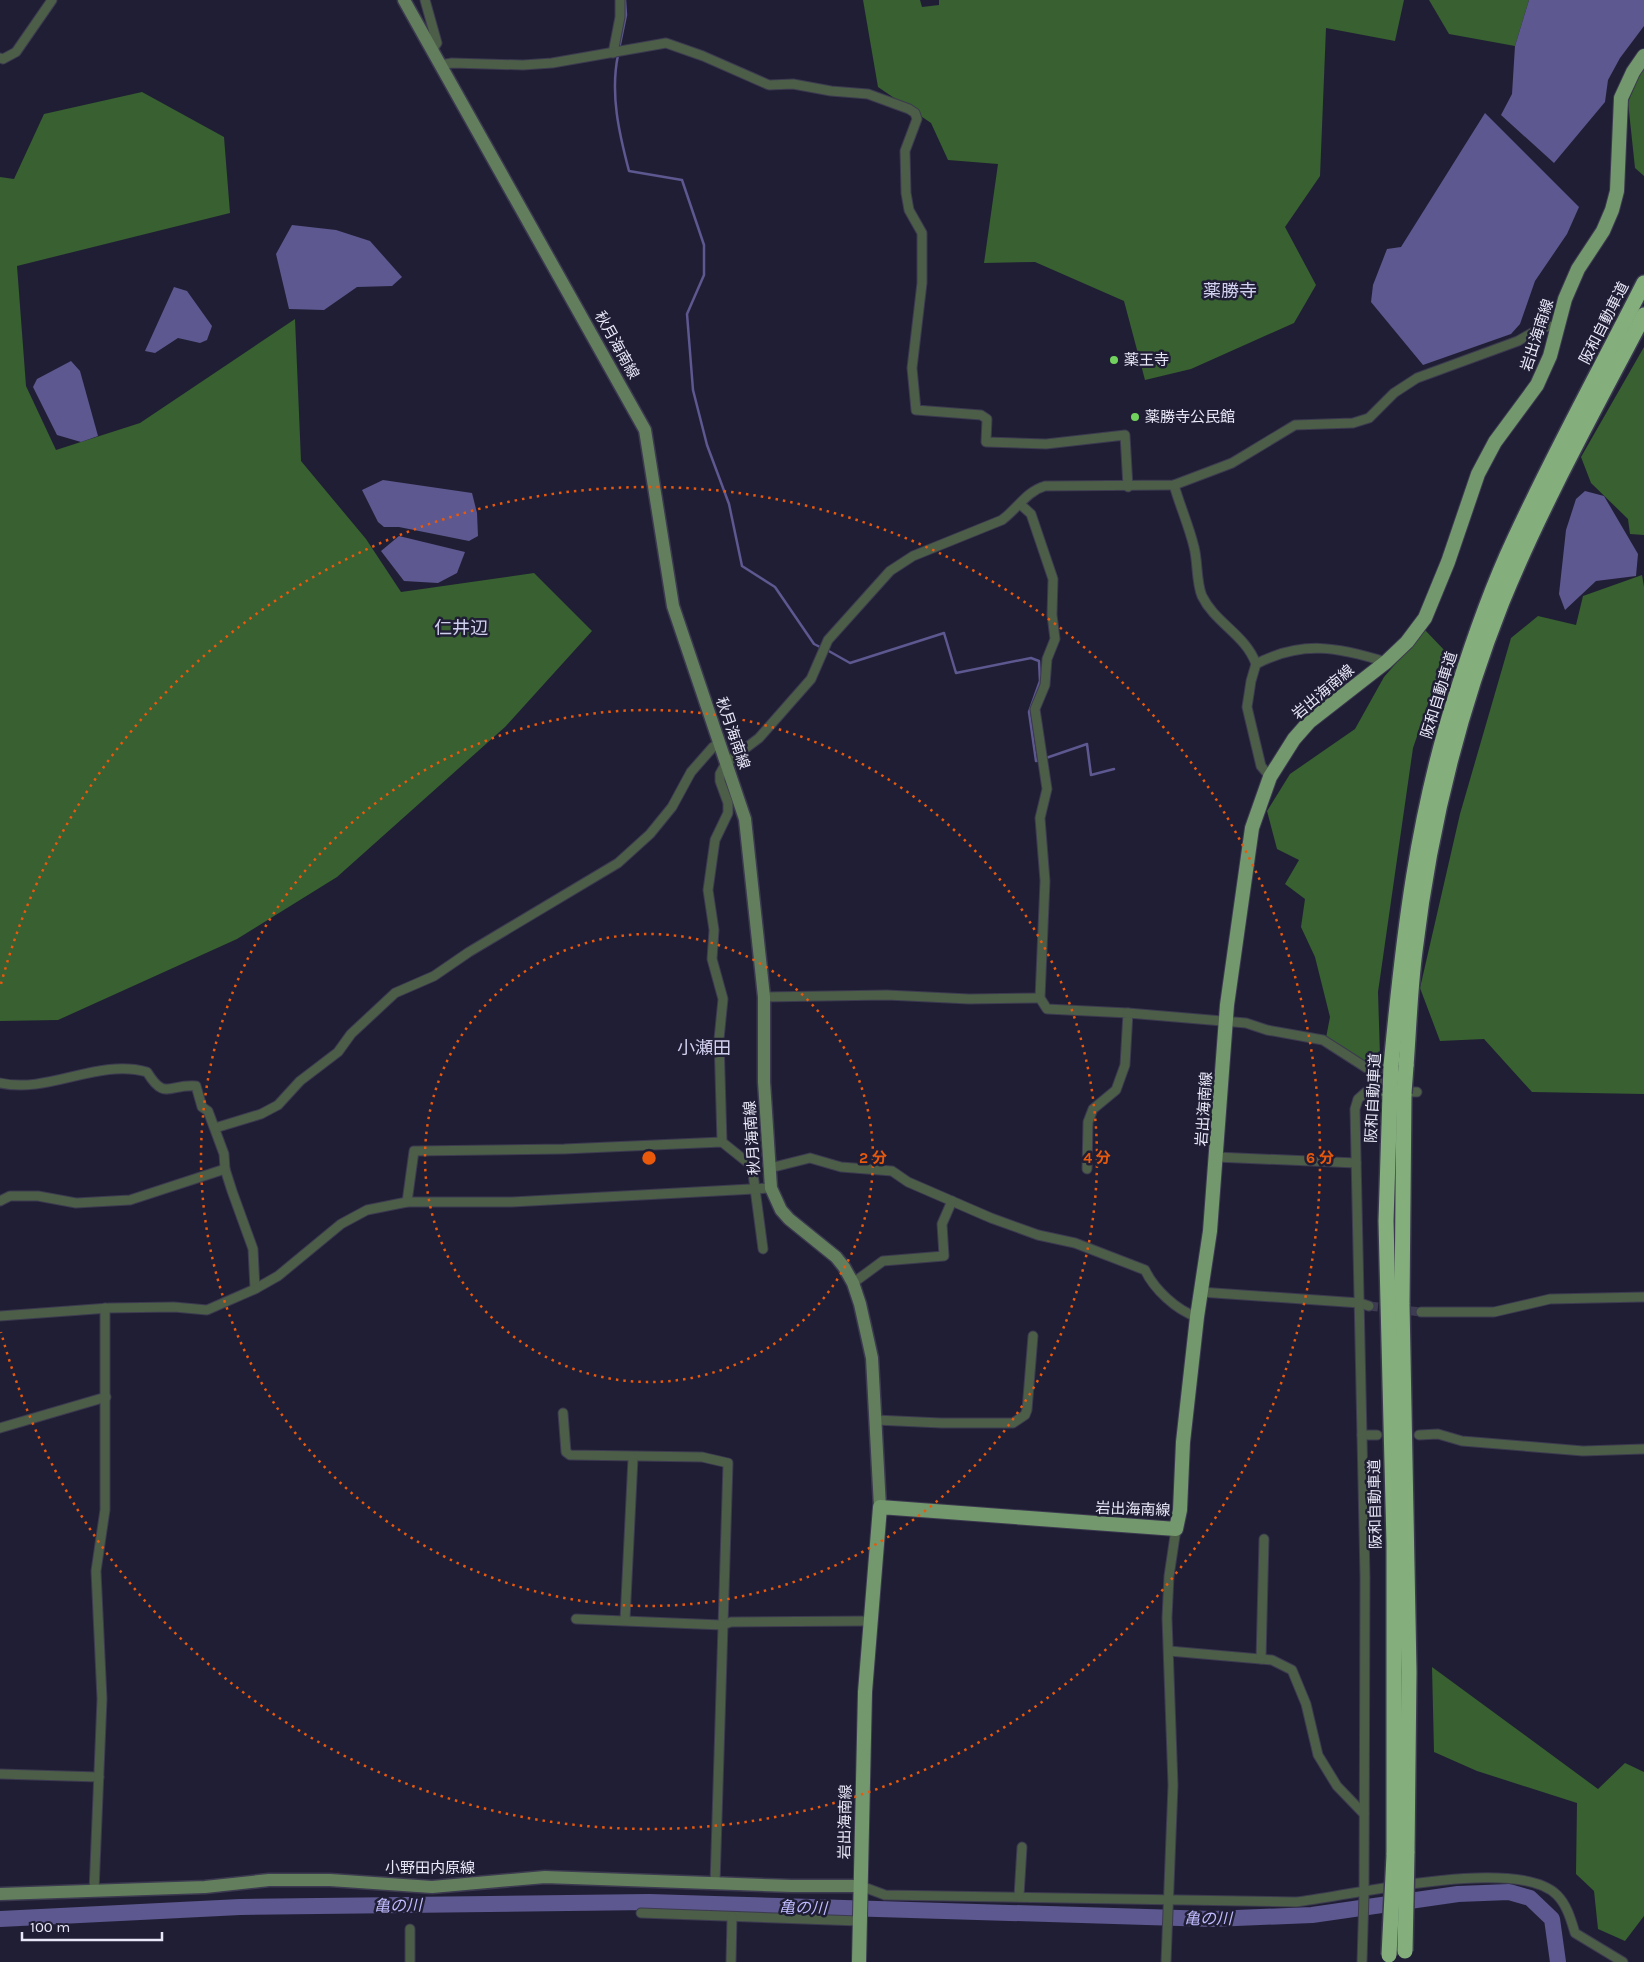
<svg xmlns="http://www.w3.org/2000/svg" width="1644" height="1962" font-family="Karla,'Noto Sans JP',sans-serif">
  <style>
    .forest { fill: #386030 }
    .water { fill: #5d588f }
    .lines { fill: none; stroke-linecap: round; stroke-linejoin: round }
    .stream { stroke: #5d588f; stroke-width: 2.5 }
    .river { stroke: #5d588f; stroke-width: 16 }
    .street-tunnel { stroke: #3e3c52; stroke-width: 9; stroke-dasharray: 9 4.5; stroke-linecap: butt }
    .street-casing { stroke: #3c3a50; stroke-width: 11 }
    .secondary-casing { stroke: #3c3a50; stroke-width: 15 }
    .primary-casing { stroke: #3c3a50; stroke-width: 16 }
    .highway-casing { stroke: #3c3a50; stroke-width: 18 }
    .street { stroke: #4c5d48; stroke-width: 9 }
    .secondary { stroke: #637e5d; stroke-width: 12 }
    .primary { stroke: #74986d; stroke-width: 14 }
    .highway { stroke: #84af7c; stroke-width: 15 }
    .highway-bridge-casing { stroke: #3c3a50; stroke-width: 18; stroke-linecap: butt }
    .highway-bridge { stroke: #84af7c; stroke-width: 15 }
    .ring { fill: none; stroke: #e8590c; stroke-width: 2.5; stroke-dasharray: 2.5 5 }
    .poi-dot { fill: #71d35e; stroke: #201e35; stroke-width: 2 }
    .labels { text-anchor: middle; stroke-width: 5; stroke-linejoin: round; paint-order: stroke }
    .street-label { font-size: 15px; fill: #e7e7f7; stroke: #201e35 }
    .poi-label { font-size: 15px; fill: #e7e7f7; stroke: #201e35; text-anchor: start }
    .water-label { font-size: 16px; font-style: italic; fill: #bfbbfe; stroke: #201e35 }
    .quarter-label { font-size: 18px; fill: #d0cfee; stroke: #201e35 }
    .centre { fill: #e8590c; stroke: #201e35; stroke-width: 2.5 }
    .ring-label { font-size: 15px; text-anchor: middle; font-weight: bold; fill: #e8590c; stroke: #201e35; stroke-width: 5; stroke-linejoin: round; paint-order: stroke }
  </style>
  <rect width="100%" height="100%" fill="#201e35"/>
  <!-- forest -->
  <g class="forest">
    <path d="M863,0H920L922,7L939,5V0H1404L1395,41L1326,28L1320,176L1285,227L1316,285L1294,323L1191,369L1145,380L1124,301L1035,262L984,263L998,164L948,160L931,123L878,87Z"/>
    <path d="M1429,0H1529L1515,46L1449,34Z"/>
    <path d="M1644,65V176L1635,168L1628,102Z"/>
    <path d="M142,92L224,137L230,213L17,266L26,386L56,450L140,423L295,319L301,461L366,539L401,592L534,573L592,631L505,727L337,877L237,939L58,1020L0,1021V177L14,179L44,114Z"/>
    <path d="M1644,347V535L1630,534L1628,519L1591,483L1581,457Z"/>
    <path d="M1642,575L1644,587V1094L1532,1092L1484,1039L1440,1041L1420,988L1460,814L1511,638L1538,616L1576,625L1583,596Z"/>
    <path d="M1425,630L1446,652L1413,748L1378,992L1380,1056L1358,1064L1325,1043L1330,1017L1315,957L1301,927L1305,899L1285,884L1299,860L1277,849L1267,811L1290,774L1355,729L1384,677Z"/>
    <path d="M1432,1667L1598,1789L1625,1763L1644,1772V1916L1625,1941L1598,1929L1594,1891L1576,1874L1577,1803L1477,1771L1434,1752Z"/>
  </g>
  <!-- water -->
  <g class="water">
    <path d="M1529,0H1644V26L1620,58L1608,80L1605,102L1554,163L1501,115L1512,94L1515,46Z"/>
    <path d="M1485,113L1579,207L1567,234L1535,281L1520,324L1511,334L1423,365L1371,302L1373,285L1387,249L1401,247Z"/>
    <path d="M292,225L336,230L370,241L402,277L392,286L357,287L324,310L289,309L276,254Z"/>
    <path d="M174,287L187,291L212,326L207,340L200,343L178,338L155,353L145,351Z"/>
    <path d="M71,361L80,371L98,436L81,442L57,435L33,387L37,379Z"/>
    <path d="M383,480L472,493L477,513L478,536L469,541L399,527H384L378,522L362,490Z"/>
    <path d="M1585,491L1604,496L1638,554L1636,576L1596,581L1565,610L1559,594L1566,530L1576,499Z"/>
    <path d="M399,536L465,552L457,573L438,583L404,581L381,551Z"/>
  </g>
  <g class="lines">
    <!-- stream -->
    <g class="stream">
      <path d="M619,49L626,15L625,0"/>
      <path d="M618,55C610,94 619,133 629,171L682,180L704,245V275L687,314L693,390L707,445L729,504L742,566L775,587L814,644L822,648"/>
      <path d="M827,650L850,663L944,633L956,673L1031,658L1039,661L1040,681L1029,712L1036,761L1040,760"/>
      <path d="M1046,758L1087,744L1091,775L1114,769"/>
    </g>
    <!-- river -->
    <path class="river" d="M0,1919L240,1907L649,1902L1212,1919L1312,1915L1458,1894L1509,1892L1530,1898L1552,1919L1558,1962"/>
    <!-- street-tunnel -->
    <path class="street-tunnel" d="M1369,1306L1421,1312"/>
    <!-- street casing -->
    <g class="street-casing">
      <g id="street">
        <path d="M425,0L437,43L432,50"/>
        <path d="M613,53L620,17V0"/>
        <path d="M0,58L3,59L16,52L52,0"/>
        <path d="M440,65L452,63L523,65L552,63L666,43L703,56L769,85L793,84L831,91L868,94L909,109L915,113L917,119L905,151L906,193L909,210L922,233V283L912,368L916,410L981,415L987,419L986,442L1046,444L1125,435L1128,487"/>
        <path d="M1174,485C1180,506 1189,526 1194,547C1198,562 1196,582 1202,596C1215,623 1246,635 1256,664"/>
        <path d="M1020,504L1031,514L1053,579L1052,615L1055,639L1047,659L1045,685L1035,709L1047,789L1040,818L1045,881L1040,998L1047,1009L1128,1013L1125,1065L1116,1090L1093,1109L1088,1122L1087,1169"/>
        <path d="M1270,777L1261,766L1247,707L1251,681L1256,664C1302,640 1338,647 1386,662"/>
        <path d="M764,997L887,995L969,999L1040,998"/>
        <path d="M1128,1013L1246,1023L1267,1030L1323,1040L1376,1074L1379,1078L1378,1091"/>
        <path d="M0,1083C49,1094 98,1058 147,1072C165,1101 168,1084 196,1086L202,1107L208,1111L224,1154L225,1169L232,1191L253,1249L255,1289"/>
        <path d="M215,1128L261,1114L278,1105L300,1081L338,1052L351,1034L395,993L434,976L469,952L618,863L650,834L672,807L691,772L713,747L720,743"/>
        <path d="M722,1142L719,1039L723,999L712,959L714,930L708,890L715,840L728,813V803L720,781V774L726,763L759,738L811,679L828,640L890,571L913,556L1002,520C1017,509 1027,491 1045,486L1174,485L1232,463L1295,425L1353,423L1369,418L1394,393L1417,378L1518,341L1542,327L1558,326"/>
        <path d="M1216,1157L1356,1163"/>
        <path d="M770,1168L810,1158L841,1167L892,1171L908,1182L991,1218L1038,1235L1075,1243L1145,1270C1154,1289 1176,1310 1197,1317"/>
        <path d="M0,1201L10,1196H38L76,1203L130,1200L225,1169"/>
        <path d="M407,1202L414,1151L564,1149L722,1142L752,1166L763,1249"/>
        <path d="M853,1283L883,1261L944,1256L942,1224L952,1201"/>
        <path d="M1200,1292L1360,1303L1369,1306"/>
        <path d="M1421,1312H1494L1550,1299L1644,1297"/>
        <path d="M0,1316L109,1308L174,1307L207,1310L255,1289L278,1276L341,1224L367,1210L407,1202H512L771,1188"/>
        <path d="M563,1413L566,1452L570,1455L702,1457L728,1463L715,1884"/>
        <path d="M876,1420L941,1423H1013L1025,1415L1027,1410L1033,1336"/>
        <path d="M0,1428L106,1397"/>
        <path d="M1362,1435H1377"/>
        <path d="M1419,1435L1438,1434L1462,1441L1583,1451L1644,1449"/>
        <path d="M576,1619L722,1625L731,1622L869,1621"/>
        <path d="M625,1620L633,1458"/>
        <path d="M1169,1651L1272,1660L1292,1670L1306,1704L1318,1755L1337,1786L1364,1814"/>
        <path d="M1261,1659L1264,1539"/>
        <path d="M0,1774L99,1777"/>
        <path d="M861,1886L885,1895L1296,1902C1349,1896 1518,1855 1557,1895C1567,1905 1571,1920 1575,1933L1623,1962"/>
        <path d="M94,1891L102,1699L96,1571L105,1510V1308"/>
        <path d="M1019,1896L1022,1847"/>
        <path d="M641,1913L859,1921"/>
        <path d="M410,1929V1962"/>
        <path d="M731,1962L732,1917"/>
        <path d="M1166,1962L1173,1785L1167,1618L1169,1576L1176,1529"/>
        <path d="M1362,1962L1364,1894L1365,1577L1355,1109L1358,1099L1367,1091L1417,1092"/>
      </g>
    </g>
    <!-- secondary casing -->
    <g class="secondary-casing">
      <g id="secondary">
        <path d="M404,0L645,430L673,606L745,819L764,997V1082L771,1188L781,1210L789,1219L836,1257L844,1267L853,1283L860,1304L872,1358L880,1507"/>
        <path d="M0,1894L205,1887L269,1880H330L432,1887L545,1877L792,1886H861"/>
      </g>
    </g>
    <!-- primary casing -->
    <g class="primary-casing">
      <path id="primary" d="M859,1962L865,1692L880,1507L1176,1529L1180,1510L1183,1442L1197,1317L1210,1231L1227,1005L1252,828L1270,777L1294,739L1309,722L1386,662L1407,642L1425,618L1448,562L1478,474L1495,442L1537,385L1550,356L1565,299L1578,269L1603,231L1612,210L1617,191L1621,98L1633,72L1644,56"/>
    </g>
    <!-- highway casing -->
    <g class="highway-casing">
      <g id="highway">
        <path d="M1391,1066C1403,938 1417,815 1457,692C1473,641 1491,589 1514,540C1554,453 1601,368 1644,283"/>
        <path d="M1406,1066C1409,1028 1410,989 1415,951C1429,833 1458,713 1502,602C1542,504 1595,409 1644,315"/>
        <path d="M1404,1093L1402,1304L1409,1672L1407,1853"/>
        <path d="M1390,1094L1386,1221L1394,1544V1855"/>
      </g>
    </g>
    <!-- street -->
    <use href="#street" class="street"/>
    <!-- secondary -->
    <use href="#secondary" class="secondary"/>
    <!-- primary -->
    <use href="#primary" class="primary"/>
    <!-- highway -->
    <use href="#highway" class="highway"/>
    <!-- highway-bridge casing -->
    <g class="highway-bridge-casing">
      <g id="highway-bridge">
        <path d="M1404,1093L1406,1066"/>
        <path d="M1390,1094L1391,1066"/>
        <path d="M1405,1951L1407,1853"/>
        <path d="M1389,1955L1394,1855"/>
      </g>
    </g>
    <!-- highway-bridge -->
    <use href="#highway-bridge" class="highway-bridge"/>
  </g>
  <!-- distance rings -->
  <g class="ring">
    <circle cx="649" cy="1158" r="224"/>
    <circle cx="649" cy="1158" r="448"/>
    <path d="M1 984A671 671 0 1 1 1 1332"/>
  </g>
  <!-- markers -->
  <g class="poi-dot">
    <circle cx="1114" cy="360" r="5"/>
    <circle cx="1135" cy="417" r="5"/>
  </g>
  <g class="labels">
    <!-- street labels -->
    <g class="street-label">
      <text transform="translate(1604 323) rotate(-63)" y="5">阪和自動車道</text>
      <text transform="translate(1537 335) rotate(-72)" y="5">岩出海南線</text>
      <text transform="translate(617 345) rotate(61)" y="5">秋月海南線</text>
      <text transform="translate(1323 692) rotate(-40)" y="5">岩出海南線</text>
      <text transform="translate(1439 695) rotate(-73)" y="5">阪和自動車道</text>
      <text transform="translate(733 733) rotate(71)" y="5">秋月海南線</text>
      <text transform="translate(1373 1098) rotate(-87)" y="5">阪和自動車道</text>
      <text transform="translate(1204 1109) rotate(-86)" y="5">岩出海南線</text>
      <text transform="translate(752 1138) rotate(-94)" y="5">秋月海南線</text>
      <text transform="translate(1375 1504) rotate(-91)" y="5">阪和自動車道</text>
      <text transform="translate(1133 1509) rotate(2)" y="5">岩出海南線</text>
      <text transform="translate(845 1822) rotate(-89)" y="5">岩出海南線</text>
      <text x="430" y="1873">小野田内原線</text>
    </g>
    <!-- poi labels -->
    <g class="poi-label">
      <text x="1124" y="365">薬王寺</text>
      <text x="1145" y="422">薬勝寺公民館</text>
    </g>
    <!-- water labels -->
    <g class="water-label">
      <text transform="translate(398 1905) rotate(-1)" y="6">亀の川</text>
      <text transform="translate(803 1907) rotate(2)" y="6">亀の川</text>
      <text x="1208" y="1924">亀の川</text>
    </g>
    <!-- quarter labels -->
    <g class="quarter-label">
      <text x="1230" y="297">薬勝寺</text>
      <text x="461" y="634">仁井辺</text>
      <text x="704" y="1054">小瀬田</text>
    </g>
  </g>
  <circle cx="649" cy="1158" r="8" class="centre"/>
  <g class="ring-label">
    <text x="873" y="1163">2 分</text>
    <text x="1097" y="1163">4 分</text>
    <text x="1320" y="1163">6 分</text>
  </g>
  <!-- scale -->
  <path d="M22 1932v8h140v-8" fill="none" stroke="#e7e7f7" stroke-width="2.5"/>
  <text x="30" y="1932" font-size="15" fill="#e7e7f7" stroke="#201e35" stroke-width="4" paint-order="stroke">100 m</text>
</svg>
